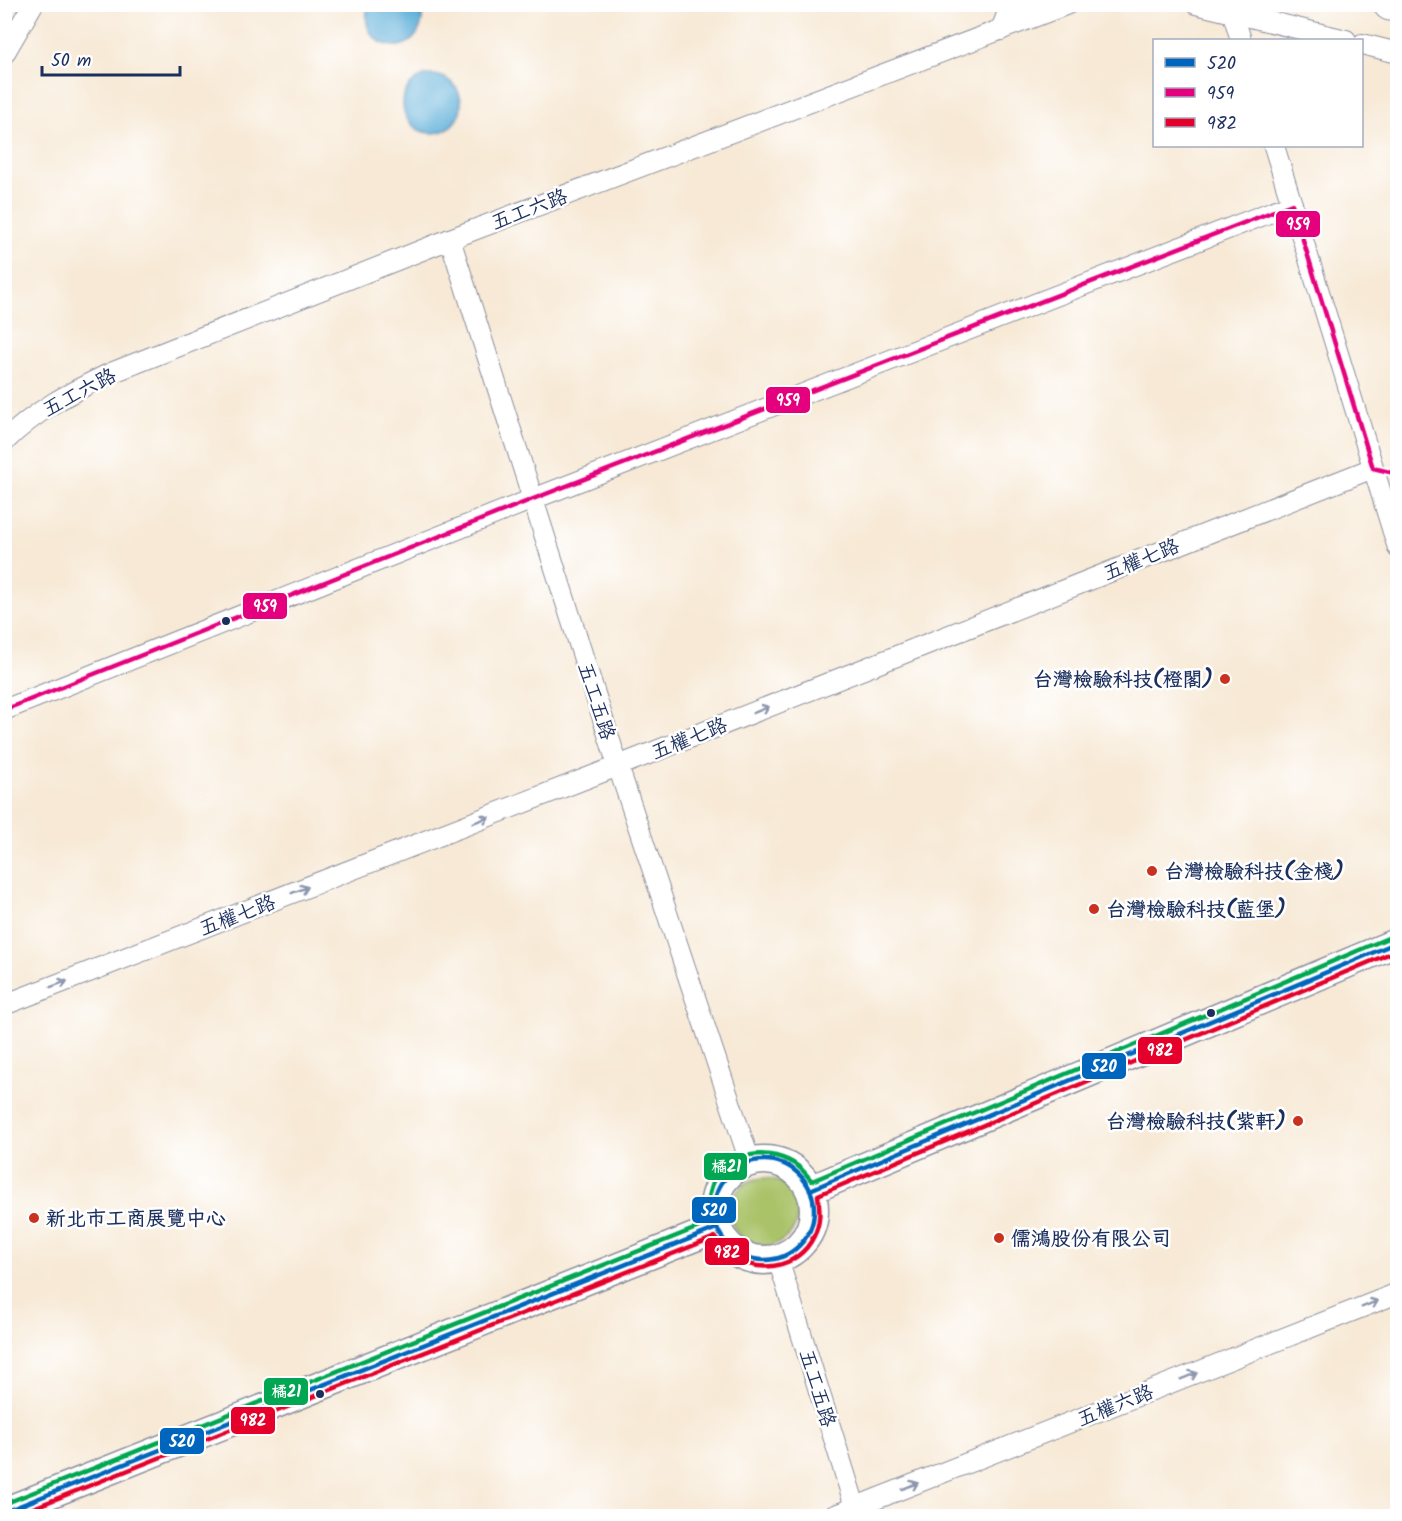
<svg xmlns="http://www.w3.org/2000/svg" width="1402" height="1521" font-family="Kalam,'LXGW WenKai TC',sans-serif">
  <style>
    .green { fill: #aac369; stroke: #627964; stroke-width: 1.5 }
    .water { fill: #5dafd8; stroke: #3c6f9b; stroke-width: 1.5 }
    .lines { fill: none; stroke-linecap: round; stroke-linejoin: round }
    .street-casing { stroke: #898c9a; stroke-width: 22 }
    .secondary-casing { stroke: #898c9a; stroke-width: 31 }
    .highway-casing { stroke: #898c9a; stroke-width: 35 }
    .street { stroke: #fff; stroke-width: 20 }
    .secondary { stroke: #fff; stroke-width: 28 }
    .highway { stroke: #fff; stroke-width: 33 }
    .bus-1-casing { stroke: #fff; stroke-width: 9 }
    .bus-2-casing { stroke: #fff; stroke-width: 9 }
    .bus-3-casing { stroke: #fff; stroke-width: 9 }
    .bus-4-casing { stroke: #fff; stroke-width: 9 }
    .bus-1 { stroke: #0065bd; stroke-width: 4.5 }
    .bus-2 { stroke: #e5007d; stroke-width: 4.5 }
    .bus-3 { stroke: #e4002b; stroke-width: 4.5 }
    .bus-4 { stroke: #00a651; stroke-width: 4.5 }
    .oneway { stroke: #8d97ae }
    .bus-dot { fill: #1b2f5e; stroke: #fff; stroke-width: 2 }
    .poi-dot { fill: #c8321e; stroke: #fff; stroke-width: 2 }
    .labels { text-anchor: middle; stroke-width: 5; stroke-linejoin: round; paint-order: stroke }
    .street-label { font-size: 20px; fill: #1b2f5e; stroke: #fff }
    .poi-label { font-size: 20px; font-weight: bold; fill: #1b2f5e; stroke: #fff; text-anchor: start }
    .line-badge { stroke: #fff; stroke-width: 2 }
    .badge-label { font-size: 16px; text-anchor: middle; font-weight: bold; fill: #fff }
  </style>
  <rect width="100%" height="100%" fill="#fff"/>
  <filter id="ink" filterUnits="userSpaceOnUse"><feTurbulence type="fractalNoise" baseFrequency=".0167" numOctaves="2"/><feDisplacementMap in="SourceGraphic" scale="12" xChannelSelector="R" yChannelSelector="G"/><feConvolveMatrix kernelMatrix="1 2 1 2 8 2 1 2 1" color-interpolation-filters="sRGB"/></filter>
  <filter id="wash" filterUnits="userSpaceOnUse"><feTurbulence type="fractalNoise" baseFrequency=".008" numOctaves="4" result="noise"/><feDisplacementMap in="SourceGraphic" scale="24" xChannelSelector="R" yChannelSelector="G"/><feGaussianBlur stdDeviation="1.35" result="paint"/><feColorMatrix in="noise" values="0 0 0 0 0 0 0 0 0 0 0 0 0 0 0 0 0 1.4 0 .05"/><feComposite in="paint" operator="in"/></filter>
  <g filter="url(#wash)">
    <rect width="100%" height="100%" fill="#f7e9d5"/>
    <!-- green -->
    <circle class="green" cx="764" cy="1212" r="34"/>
    <!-- water -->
    <g class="water">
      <path d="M369,5H420C423,13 423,20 420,28C406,64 354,41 369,5Z"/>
      <circle cx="432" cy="104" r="29"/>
    </g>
  </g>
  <g filter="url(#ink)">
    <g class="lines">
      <!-- street casing -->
      <g class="street-casing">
        <g id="street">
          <path d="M1196,4L1346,40"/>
          <path d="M1233,14L1241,40"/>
          <path d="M1001,30L1011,4"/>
          <path d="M1362,44L1398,53"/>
          <path d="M4,54L33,4"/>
          <path d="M1274,146L1398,548"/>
          <path d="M450,239L618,766L750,1162"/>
          <path d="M4,442C36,410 71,392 111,373L450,239L1068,4"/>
          <path d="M4,710L533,499L1292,204"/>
          <path d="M4,1005L618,766L1373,468"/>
          <path d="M778,1259L858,1516"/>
          <path d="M833,1516L1398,1293"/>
        </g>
      </g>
      <!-- secondary casing -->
      <g class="secondary-casing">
        <g id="secondary">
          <circle cx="764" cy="1210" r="50"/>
          <path d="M810,1190L1398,942"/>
          <path d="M4,1512L717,1228"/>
        </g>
      </g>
      <!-- highway casing -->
      <g class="highway-casing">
        <path id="highway" d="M1390,4L1398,6"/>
      </g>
      <!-- street -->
      <use href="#street" class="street"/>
      <!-- secondary -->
      <use href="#secondary" class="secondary"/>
      <!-- highway -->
      <use href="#highway" class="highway"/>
      <!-- bus-1 casing -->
      <g class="bus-1-casing">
        <g id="bus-1">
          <circle cx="764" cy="1210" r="50"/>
          <path d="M810,1190L1398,942"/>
          <path d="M4,1512L717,1228"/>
        </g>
      </g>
      <!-- bus-2 casing -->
      <g class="bus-2-casing">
        <path id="bus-2" d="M4,710L533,499L1292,204L1373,468L1398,474"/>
      </g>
      <!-- bus-3 casing -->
      <g class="bus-3-casing">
        <path id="bus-3" d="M13,1516L715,1237C718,1242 722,1248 727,1252C754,1276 798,1270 814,1236C821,1223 820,1209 818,1195L1398,950"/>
      </g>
      <!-- bus-4 casing -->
      <g class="bus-4-casing">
        <path id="bus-4" d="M4,1504L709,1223C708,1210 707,1199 712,1186C724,1150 772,1146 799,1167C804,1171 808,1177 812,1181L1395,935"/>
      </g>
      <!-- bus-1 -->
      <use href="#bus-1" class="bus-1"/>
      <!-- bus-2 -->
      <use href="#bus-2" class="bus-2"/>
      <!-- bus-3 -->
      <use href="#bus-3" class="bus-3"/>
      <!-- bus-4 -->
      <use href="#bus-4" class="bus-4"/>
    </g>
    <!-- one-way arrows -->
    <defs><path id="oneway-shaft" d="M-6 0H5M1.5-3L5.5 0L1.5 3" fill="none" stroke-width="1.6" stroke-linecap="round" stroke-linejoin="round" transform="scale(1.5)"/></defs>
    <g class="oneway">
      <use href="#oneway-shaft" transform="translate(761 710) rotate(-22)"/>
      <use href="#oneway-shaft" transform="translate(481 820) rotate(-21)"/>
      <use href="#oneway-shaft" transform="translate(300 890) rotate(-21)"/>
      <use href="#oneway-shaft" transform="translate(59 984) rotate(-21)"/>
      <use href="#oneway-shaft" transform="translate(1370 1304) rotate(-22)"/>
      <use href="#oneway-shaft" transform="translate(1189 1376) rotate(-22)"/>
      <use href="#oneway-shaft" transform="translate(910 1486) rotate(-22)"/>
    </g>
  </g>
  <!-- markers -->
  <g class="bus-dot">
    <circle cx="226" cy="621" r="5"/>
    <circle cx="1211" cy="1013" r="5"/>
    <circle cx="320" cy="1394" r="5"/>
  </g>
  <g class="poi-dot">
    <circle cx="1225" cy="679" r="6"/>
    <circle cx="1152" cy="871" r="6"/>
    <circle cx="1094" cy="909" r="6"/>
    <circle cx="1298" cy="1121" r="6"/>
    <circle cx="34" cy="1218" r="6"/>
    <circle cx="999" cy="1238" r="6"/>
  </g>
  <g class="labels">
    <!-- street labels -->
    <g class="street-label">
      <text transform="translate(529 209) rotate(-21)" y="7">五工六路</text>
      <text transform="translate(79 392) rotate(-28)" y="7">五工六路</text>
      <text transform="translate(1141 559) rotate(-22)" y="7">五權七路</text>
      <text transform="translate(597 701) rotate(72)" y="7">五工五路</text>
      <text transform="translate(689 738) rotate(-22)" y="7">五權七路</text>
      <text transform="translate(237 915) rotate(-21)" y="7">五權七路</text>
      <text transform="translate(818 1388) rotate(73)" y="7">五工五路</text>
      <text transform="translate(1115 1405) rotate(-22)" y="7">五權六路</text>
    </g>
    <!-- poi labels -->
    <g class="poi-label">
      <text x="1213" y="686" text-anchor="end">台灣檢驗科技(橙閣)</text>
      <text x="1164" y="878">台灣檢驗科技(金棧)</text>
      <text x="1106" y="916">台灣檢驗科技(藍堡)</text>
      <text x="1286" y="1128" text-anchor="end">台灣檢驗科技(紫軒)</text>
      <text x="46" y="1225">新北市工商展覽中心</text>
      <text x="1011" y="1245">儒鴻股份有限公司</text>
    </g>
  </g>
  <g class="line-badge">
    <rect x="1275" y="210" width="46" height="28" rx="6" fill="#e5007d"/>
    <rect x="765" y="386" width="46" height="28" rx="6" fill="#e5007d"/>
    <rect x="242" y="592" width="46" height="28" rx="6" fill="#e5007d"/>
    <rect x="1137" y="1036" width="46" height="29" rx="6" fill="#e4002b"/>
    <rect x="1081" y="1052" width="46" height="28" rx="6" fill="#0065bd"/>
    <rect x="703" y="1152" width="45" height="29" rx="6" fill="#00a651"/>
    <rect x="691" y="1196" width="46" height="28" rx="6" fill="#0065bd"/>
    <rect x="704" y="1237" width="46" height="29" rx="6" fill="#e4002b"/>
    <rect x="263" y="1377" width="46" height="29" rx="6" fill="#00a651"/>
    <rect x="230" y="1406" width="46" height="29" rx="6" fill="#e4002b"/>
    <rect x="159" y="1427" width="46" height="28" rx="6" fill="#0065bd"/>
  </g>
  <g class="badge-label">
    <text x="1298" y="230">959</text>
    <text x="788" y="406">959</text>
    <text x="265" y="612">959</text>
    <text x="1160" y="1056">982</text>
    <text x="1104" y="1072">520</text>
    <text x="726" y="1172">橘21</text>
    <text x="714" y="1216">520</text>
    <text x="727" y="1258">982</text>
    <text x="286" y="1397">橘21</text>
    <text x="253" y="1426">982</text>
    <text x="182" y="1447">520</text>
  </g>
  <!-- margin -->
  <rect width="1402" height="1521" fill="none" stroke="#fff" stroke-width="24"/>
  <!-- legend -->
  <rect x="1153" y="39" width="210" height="108" fill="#ffffff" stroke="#a4acbf" stroke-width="1.5"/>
  <rect x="1165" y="58" width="30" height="9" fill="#0065bd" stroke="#a4acbf" stroke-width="1.5"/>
  <text x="1207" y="69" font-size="18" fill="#1b2f5e">520</text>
  <rect x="1165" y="88" width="30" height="9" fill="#e5007d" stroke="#a4acbf" stroke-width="1.5"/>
  <text x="1207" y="99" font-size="18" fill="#1b2f5e">959</text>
  <rect x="1165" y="118" width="30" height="9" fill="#e4002b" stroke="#a4acbf" stroke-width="1.5"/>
  <text x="1207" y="129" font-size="18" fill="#1b2f5e">982</text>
  <!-- scale -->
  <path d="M42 66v9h138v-9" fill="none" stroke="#1b2f5e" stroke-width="3"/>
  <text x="51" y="66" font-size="18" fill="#1b2f5e" stroke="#ffffff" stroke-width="4.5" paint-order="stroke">50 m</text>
</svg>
